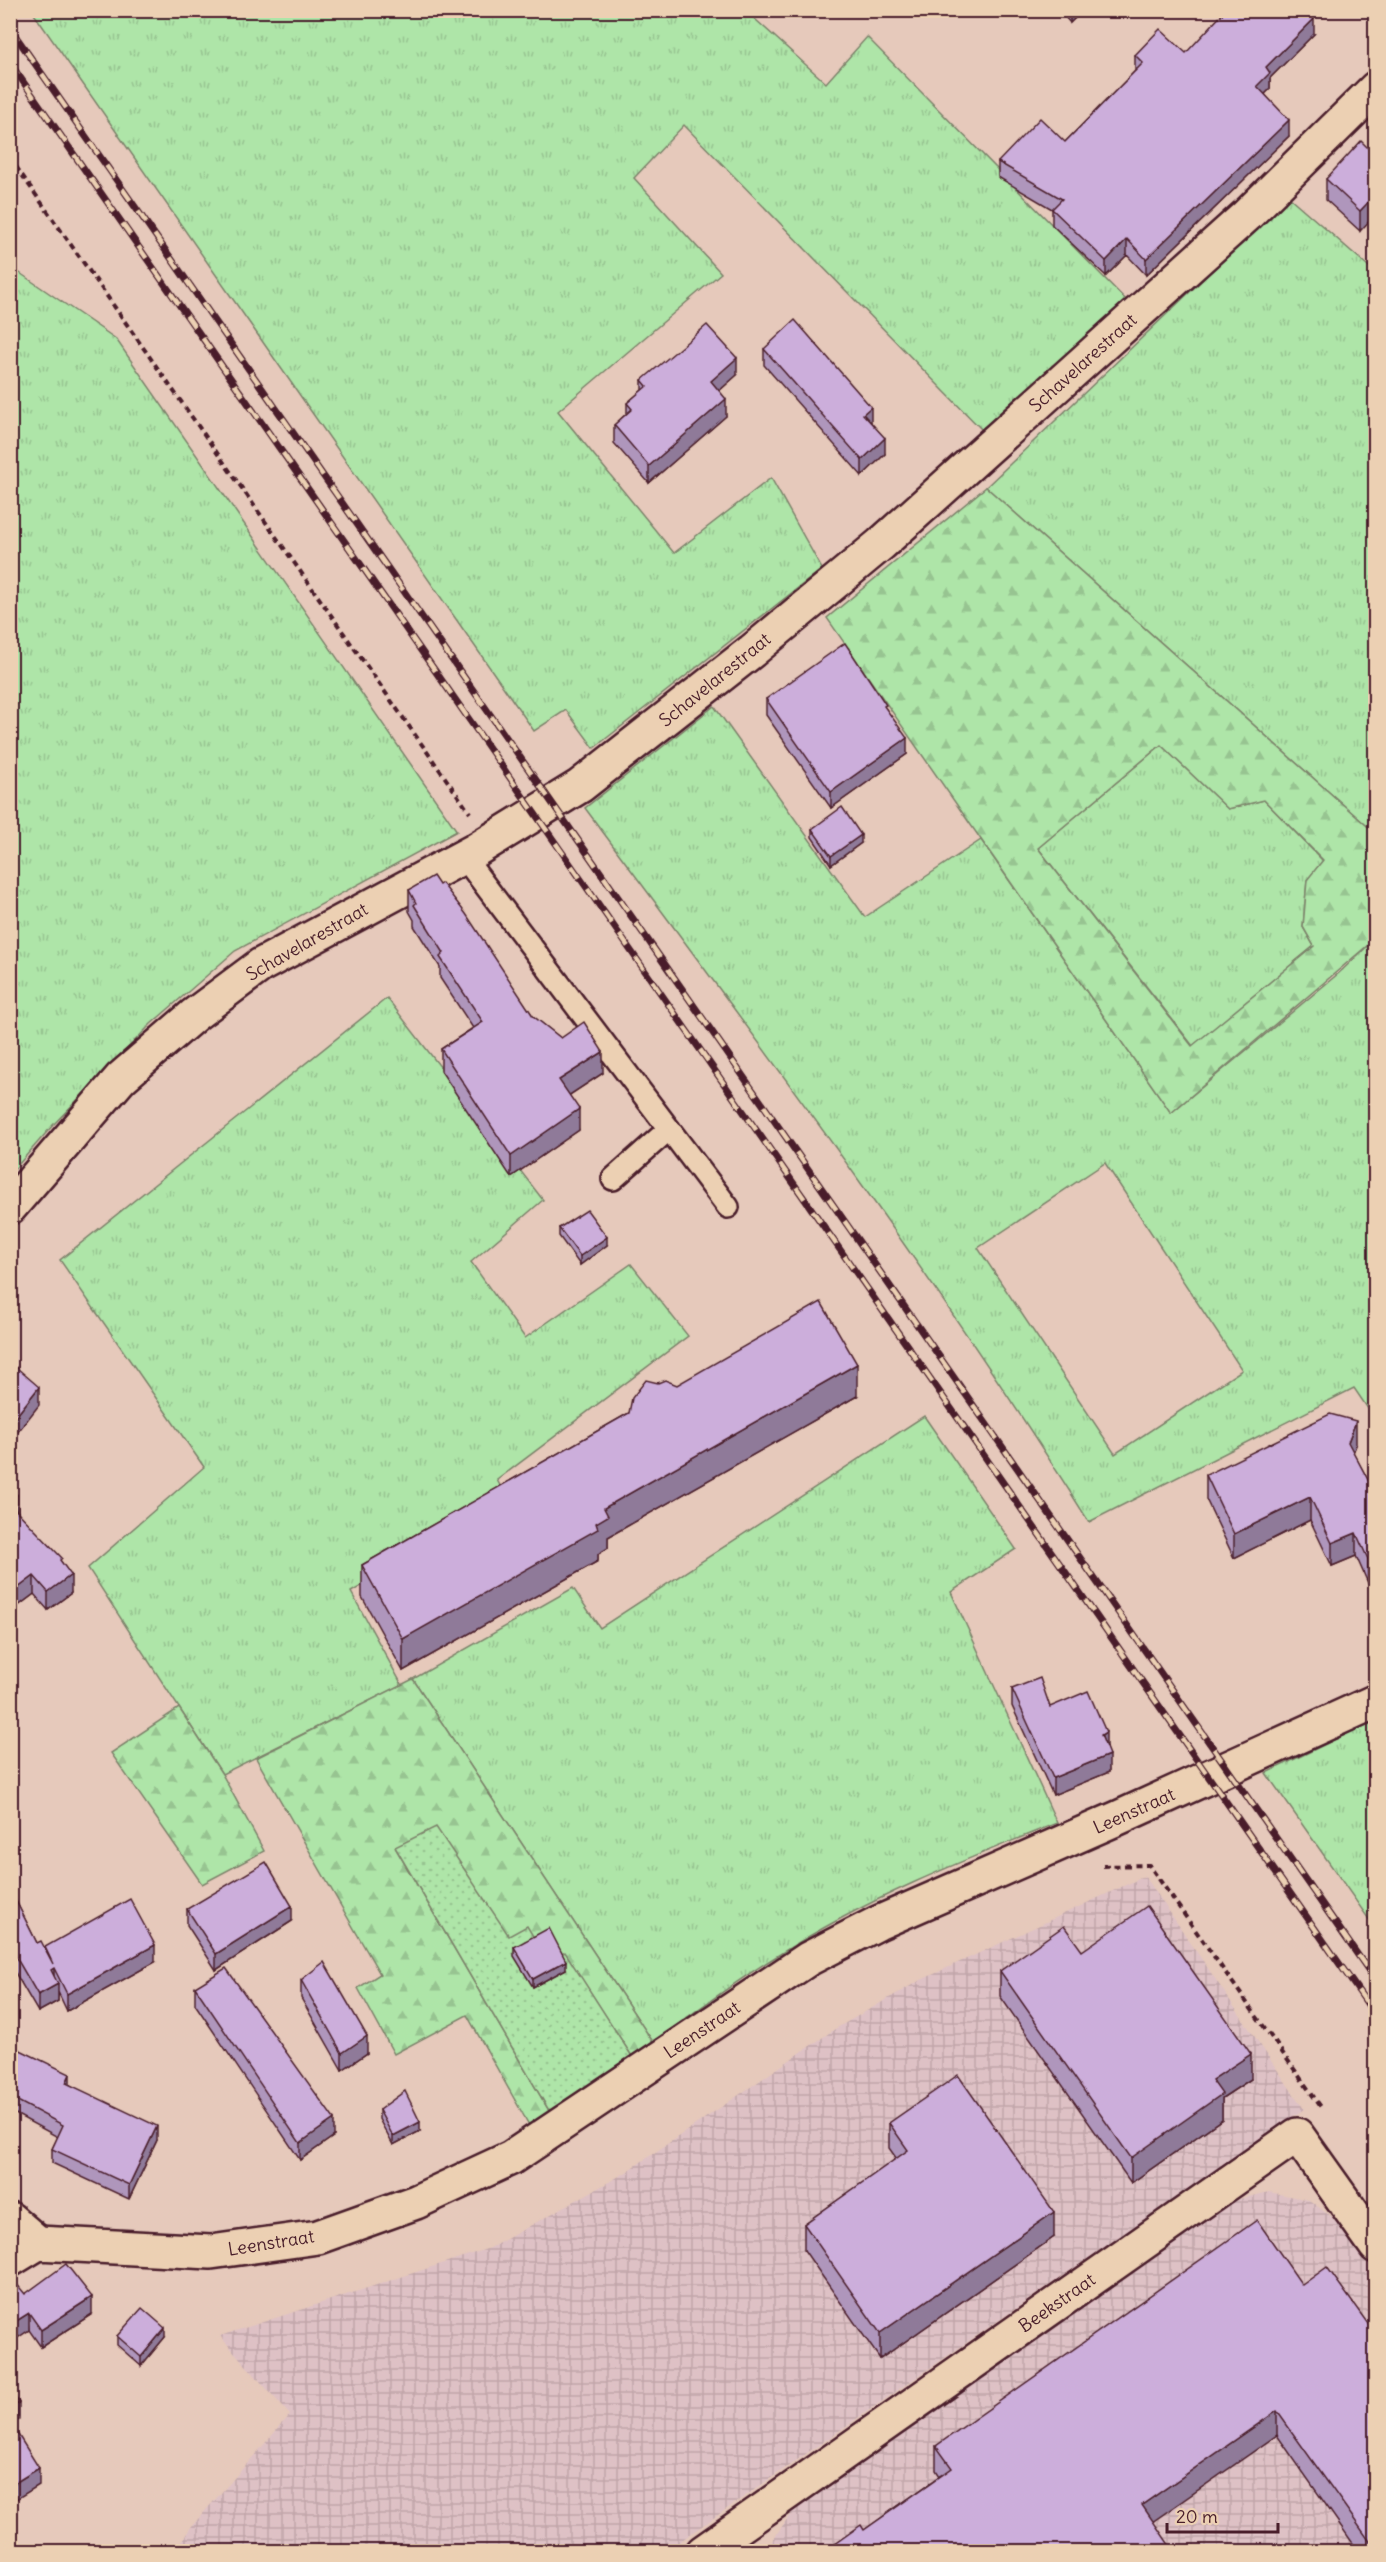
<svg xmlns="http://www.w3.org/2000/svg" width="1386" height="2562" font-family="Delius,sans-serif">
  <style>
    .industrial { fill: url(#industrial-grid) }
    .grass { fill: url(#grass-tufts); stroke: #7c826a; stroke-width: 1.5; fill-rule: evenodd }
    .forest { fill: url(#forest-firs); stroke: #7c826a; stroke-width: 1.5; fill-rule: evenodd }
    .garden { fill: url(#garden-dots); stroke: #7c826a; stroke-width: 1.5 }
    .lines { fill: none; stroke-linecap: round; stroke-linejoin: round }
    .lane-casing { stroke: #4a1f2b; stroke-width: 26 }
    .street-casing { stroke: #4a1f2b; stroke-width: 38 }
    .path { stroke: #4a1f2b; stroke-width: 4; stroke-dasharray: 6 4.5; stroke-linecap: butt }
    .lane { stroke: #ecd0b3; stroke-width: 21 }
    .street { stroke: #ecd0b3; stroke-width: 33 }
    .rail-casing { stroke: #4a1f2b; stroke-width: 7 }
    .rail { stroke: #ecd0b3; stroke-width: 4.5; stroke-dasharray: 14; stroke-linecap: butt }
    .wall { fill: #af96bc; stroke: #4a1f2b; stroke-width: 1.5 }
    .shaded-wall { fill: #8f7a99; stroke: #4a1f2b; stroke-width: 1.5 }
    .building { fill: #ccaedb; stroke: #4a1f2b; stroke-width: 1.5 }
    .labels { text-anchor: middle; stroke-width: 5; stroke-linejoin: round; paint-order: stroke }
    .street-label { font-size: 18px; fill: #4a1f2b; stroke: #ecd0b3 }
  </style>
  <defs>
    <pattern id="industrial-grid" width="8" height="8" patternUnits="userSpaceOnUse" patternTransform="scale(1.5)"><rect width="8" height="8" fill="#dec1c5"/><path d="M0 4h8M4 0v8" fill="none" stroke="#c0a5a9"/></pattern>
    <pattern id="grass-tufts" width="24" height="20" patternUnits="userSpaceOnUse" patternTransform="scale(1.5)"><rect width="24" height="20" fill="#aee5a8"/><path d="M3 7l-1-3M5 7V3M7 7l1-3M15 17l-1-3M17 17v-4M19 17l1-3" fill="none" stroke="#97c491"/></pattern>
    <pattern id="forest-firs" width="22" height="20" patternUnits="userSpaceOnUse" patternTransform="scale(1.5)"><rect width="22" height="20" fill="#aee5a8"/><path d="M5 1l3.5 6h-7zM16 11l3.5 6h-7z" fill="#97c491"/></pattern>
    <pattern id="garden-dots" width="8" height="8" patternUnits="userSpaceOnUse" patternTransform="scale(1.5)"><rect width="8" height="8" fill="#aee5a8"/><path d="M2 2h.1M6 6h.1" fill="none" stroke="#97c491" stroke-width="1.8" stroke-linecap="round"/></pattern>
  </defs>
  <rect width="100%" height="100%" fill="#e6c9bb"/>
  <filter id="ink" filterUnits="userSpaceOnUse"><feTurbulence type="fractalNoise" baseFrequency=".0167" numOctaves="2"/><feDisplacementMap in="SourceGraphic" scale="12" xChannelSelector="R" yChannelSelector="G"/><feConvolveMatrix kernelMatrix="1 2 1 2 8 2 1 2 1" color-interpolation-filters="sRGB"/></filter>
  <g filter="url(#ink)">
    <!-- industrial -->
    <g class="industrial">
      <path d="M1145,1876L1304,2109L666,2551L175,2552L191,2527L290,2415L220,2336L490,2248L625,2173L835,2029L919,1981Z"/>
      <path d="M1269,2192L1309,2200L1341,2224L1375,2273V2551L769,2552L772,2541L792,2512L1235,2200Z"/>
    </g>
    <!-- grass -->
    <g class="grass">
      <path d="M32,11H746L826,83L867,37L1128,302L985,433L684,125L634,178L721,273L558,411L674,553L771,478L822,569L594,748L566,710L534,731Z"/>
      <path d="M1289,197L1375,272V833L986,487Z"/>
      <path d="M11,267L116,339L457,831L235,951L151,1024L53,1125L11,1173Z"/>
      <path d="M714,706L865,917L981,840L1171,1113L1339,973L1375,939V1419L1354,1388L1089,1522C934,1274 759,1042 585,808ZM1105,1163L1242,1370L1115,1454L978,1248Z"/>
      <path d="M1161,745L1228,809L1264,800L1323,861L1307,880L1303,927L1314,946L1193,1046L1038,848Z"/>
      <path d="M387,998L543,1200L471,1262L525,1338L631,1264L688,1336L497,1480L508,1500L351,1592L402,1685L222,1774L88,1568L204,1467L60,1260Z"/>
      <path d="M924,1416L1016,1549L951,1592L1057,1823C961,1861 863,1900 777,1956C734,1982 694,2013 653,2042L413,1679L573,1588L600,1628Z"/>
      <path d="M1375,1720V1928L1266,1773Z"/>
    </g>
    <!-- forest -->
    <g class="forest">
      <path d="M986,487L1375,833V939L1171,1113L827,618ZM1161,745L1228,809L1264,800L1323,860L1307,880L1303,927L1314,946L1192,1046L1038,848Z"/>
      <path d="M413,1679L653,2042L633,2058L565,1953L549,1964L509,1936L395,1847L551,2114L529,2125L467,2015L394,2054L358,1988L380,1974L256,1758Z"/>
      <path d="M179,1708L222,1774L264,1851L202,1884L111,1753Z"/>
    </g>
    <!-- garden -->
    <path class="garden" d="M436,1827L509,1936L527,1926L549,1963L565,1952L633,2058L551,2114L395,1847Z"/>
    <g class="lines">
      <!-- lane casing -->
      <g class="lane-casing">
        <g id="lane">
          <path d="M474,851L472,868L728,1207"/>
          <path d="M613,1179L669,1129"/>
        </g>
      </g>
      <!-- street casing -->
      <g class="street-casing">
        <g id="street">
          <path d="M10,1207L121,1078L194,1015L261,965L474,851L580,786L752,651L881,544L1246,216L1376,88"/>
          <path d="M10,2219L38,2243"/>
          <path d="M10,2260L38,2243L211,2252L318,2237L416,2202L511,2158L808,1959L878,1923L1118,1818L1376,1701"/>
          <path d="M703,2552L1297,2135L1376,2246"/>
        </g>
      </g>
      <!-- path -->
      <g class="path">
        <path d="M10,158L470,813"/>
        <path d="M1103,1866L1149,1865L1321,2107"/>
      </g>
      <!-- lane -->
      <use href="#lane" class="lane"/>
      <!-- street -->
      <use href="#street" class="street"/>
      <!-- rail casing -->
      <g class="rail-casing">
        <g id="rail">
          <path d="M10,28L1376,1981"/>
          <path d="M10,63L1376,2016"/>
        </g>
      </g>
      <!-- rail -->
      <use href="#rail" class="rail"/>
    </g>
    <!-- wall -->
    <g class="wall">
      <path d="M1059,10H1083L1070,23Z"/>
      <path d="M1314,34L1270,78V89L1265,94L1289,136L1146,275L1127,255L1106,276L1052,225V209L998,177V162L1065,142L1135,71V55L1186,53Z"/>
      <path d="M1371,151L1360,231L1326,200V179Z"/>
      <path d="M764,349L871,422L885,454L862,476L764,365Z"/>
      <path d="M737,375L719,391L726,416L649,483L614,443V425L627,413V403L642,390V380Z"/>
      <path d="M766,699L886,709L907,754L831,808L766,715Z"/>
      <path d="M812,829L861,843L831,865L812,837Z"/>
      <path d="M439,885L533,1016L603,1073L569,1095L579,1130L511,1177L441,1071V1049L473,1028L440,978V967L414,926V920L409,911V890Z"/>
      <path d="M559,1228L607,1245L580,1265L559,1236Z"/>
      <path d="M658,1383L677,1385L857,1396L608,1537V1548L598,1554V1561L403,1671L362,1597V1565L629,1413Z"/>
      <path d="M1356,1445L1353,1452L1376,1495V1594L1370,1582L1368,1583L1356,1556L1332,1566L1310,1520L1234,1558L1206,1499V1475Z"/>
      <path d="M10,1479L17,1511L62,1563L71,1593L48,1610L34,1594L10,1612Z"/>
      <path d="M1012,1689L1050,1707L1106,1747L1109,1772L1053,1795L1012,1706Z"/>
      <path d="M10,1889L37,1943L45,1948L155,1962L67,2011L58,1992V2001L38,2012L10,1964Z"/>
      <path d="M187,1909L292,1921L216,1970L187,1925Z"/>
      <path d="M514,1947L566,1969L533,1987L514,1956Z"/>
      <path d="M1082,1951L1251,2079L1222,2098V2119L1131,2183L1000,1996V1971Z"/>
      <path d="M301,1980L367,2053L342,2070L301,1998Z"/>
      <path d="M195,1987L334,2136L300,2160L195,2004Z"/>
      <path d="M10,2045L70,2085L157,2140L129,2199L52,2163V2149L58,2137L10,2111Z"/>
      <path d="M379,2110L420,2131L393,2145L379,2119Z"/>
      <path d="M889,2123L1054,2237L880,2359L804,2250V2224L897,2159L889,2148Z"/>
      <path d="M1302,2285L1376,2335V2552H1359L1277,2435L864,2530L940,2476L936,2470V2446Z"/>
      <path d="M25,2294L92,2314L41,2347L29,2330Z"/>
      <path d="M117,2336L165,2337L141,2366L117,2345Z"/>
    </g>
    <!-- shaded-wall -->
    <g class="shaded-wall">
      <path d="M1074,10H1083L1070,23V14Z"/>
      <path d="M1314,19V34L1270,78V89L1257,102V86L1266,67Z"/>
      <path d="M1289,120V136L1146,275V259Z"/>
      <path d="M1376,194V214L1360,231V211Z"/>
      <path d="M1127,239V255L1106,276V261Z"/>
      <path d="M737,358V375L711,398V381Z"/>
      <path d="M726,399V416L649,483V466Z"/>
      <path d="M871,407V423L863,414Z"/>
      <path d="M885,438V454L862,476V460Z"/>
      <path d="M907,738V754L831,808V792Z"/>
      <path d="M861,835V843L831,865V856Z"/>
      <path d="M603,1052V1073L559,1102V1080Z"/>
      <path d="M579,1109V1130L511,1177V1156Z"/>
      <path d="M607,1237V1245L580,1265V1256Z"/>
      <path d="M857,1364V1396L608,1537V1548L598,1554V1561L403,1671V1639L604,1508Z"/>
      <path d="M39,1387V1405L10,1442V1424Z"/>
      <path d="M1356,1421V1445L1348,1466V1442Z"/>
      <path d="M13,1481V1499L10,1502V1483Z"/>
      <path d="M17,1495V1513L10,1520V1502Z"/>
      <path d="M1310,1497V1520L1234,1558V1534Z"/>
      <path d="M1356,1533V1556L1332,1566V1543Z"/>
      <path d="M1370,1558V1582L1368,1583V1559Z"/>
      <path d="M71,1575V1593L48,1610V1592Z"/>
      <path d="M34,1576V1594L10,1612V1594Z"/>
      <path d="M1106,1732V1749L1101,1735Z"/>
      <path d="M1109,1755V1772L1053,1795V1778Z"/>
      <path d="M292,1906V1921L216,1970V1954Z"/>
      <path d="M155,1945V1962L67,2011V1994Z"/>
      <path d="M566,1961V1969L533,1987V1979Z"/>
      <path d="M54,1968V1984L51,1970Z"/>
      <path d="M58,1984V2001L38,2012V1995Z"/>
      <path d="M367,2036V2053L342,2070V2053Z"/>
      <path d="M1251,2054V2079L1222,2098V2119L1131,2183V2158L1212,2080Z"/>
      <path d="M70,2074V2089L66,2083Z"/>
      <path d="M334,2119V2136L300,2160V2143Z"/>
      <path d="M420,2122V2131L393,2145V2136Z"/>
      <path d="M157,2126V2140L129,2199V2185Z"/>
      <path d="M1054,2212V2237L880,2359V2333Z"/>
      <path d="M92,2297V2314L41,2347V2330Z"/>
      <path d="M29,2313V2330L10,2343V2325Z"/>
      <path d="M165,2328V2337L141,2366V2357Z"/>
      <path d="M19,2403V2420L10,2425V2408Z"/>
      <path d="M1277,2411V2435L1142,2529V2505Z"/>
      <path d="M39,2468V2485L10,2503V2486Z"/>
    </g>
    <!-- building -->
    <g class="building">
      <path d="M1226,10H1305L1314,19L1266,67L1270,73L1257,86L1289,120L1146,259L1127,239L1106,261L1052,209L1062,199L998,162L1040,118L1065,142L1143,63L1135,55L1160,29L1186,53Z"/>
      <path d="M1361,141L1371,151L1376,146V194L1360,211L1326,179Z"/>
      <path d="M795,320L871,407L863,414L885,438L862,460L764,349Z"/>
      <path d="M707,325L737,358L711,381L726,399L649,466L614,425L632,409L627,403L647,386L642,380Z"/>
      <path d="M845,643L886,705L884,706L907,738L831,792L766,699Z"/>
      <path d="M842,807L861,835L831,856L812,829Z"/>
      <path d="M433,876L439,885L442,883L466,914L533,1016L561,1038L584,1022L603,1052L559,1080L579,1109L511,1156L441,1049L483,1022L440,957L444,953L414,905L416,903L409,890Z"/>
      <path d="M587,1210L607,1237L580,1256L559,1228Z"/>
      <path d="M821,1302L857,1364L604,1508L608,1516L596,1523L598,1529L403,1639L362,1565L629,1413L632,1398L646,1380L658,1383L665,1380L677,1385Z"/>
      <path d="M10,1362L39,1387L10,1424Z"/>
      <path d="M1330,1414L1356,1421L1348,1442L1376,1495V1570L1370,1558L1368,1559L1356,1533L1332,1543L1310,1497L1234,1534L1206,1475Z"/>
      <path d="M10,1489L17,1495L10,1502Z"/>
      <path d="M10,1504L62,1558L60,1560L71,1575L48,1592L34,1576L10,1594Z"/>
      <path d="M1040,1678L1050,1707L1088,1691L1106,1732L1101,1735L1109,1755L1053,1778L1012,1689Z"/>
      <path d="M266,1862L292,1906L216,1954L187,1909Z"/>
      <path d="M10,1889L37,1943L41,1941L53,1964L45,1947L130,1899L155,1945L67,1994L54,1968L51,1970L58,1984L38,1995L10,1947Z"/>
      <path d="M1147,1906L1251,2054L1212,2080L1222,2094L1131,2158L1000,1971L1064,1926L1082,1951Z"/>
      <path d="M549,1928L566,1961L533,1979L514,1947Z"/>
      <path d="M324,1962L367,2036L342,2053L301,1980Z"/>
      <path d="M226,1968L334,2119L300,2143L195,1987Z"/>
      <path d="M10,2045L70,2074L66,2083L157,2126L129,2185L52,2149L63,2125L10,2097Z"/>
      <path d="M958,2075L1054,2212L880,2333L804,2224L908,2150L889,2123Z"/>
      <path d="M405,2091L420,2122L393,2136L379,2110Z"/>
      <path d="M1257,2220L1302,2285L1327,2267L1376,2335V2550L1277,2411L1142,2505L1174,2552H823L861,2525L864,2530L952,2468L936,2446Z"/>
      <path d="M66,2264L92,2297L41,2330L29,2313L10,2325V2276L25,2294Z"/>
      <path d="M142,2308L165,2328L141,2357L117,2336Z"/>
      <path d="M10,2389L19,2403L10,2408Z"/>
      <path d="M10,2422L39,2468L10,2486Z"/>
    </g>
  </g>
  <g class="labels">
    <!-- street labels -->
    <g class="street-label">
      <text transform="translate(1083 363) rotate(-42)" y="6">Schavelarestraat</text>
      <text transform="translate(715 680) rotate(-39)" y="6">Schavelarestraat</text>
      <text transform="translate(307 942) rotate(-30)" y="6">Schavelarestraat</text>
      <text transform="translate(1134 1811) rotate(-24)" y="6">Leenstraat</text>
      <text transform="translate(702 2030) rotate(-34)" y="6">Leenstraat</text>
      <text transform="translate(271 2243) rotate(-9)" y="6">Leenstraat</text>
      <text transform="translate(1057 2303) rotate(-35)" y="6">Beekstraat</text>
    </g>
  </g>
  <!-- margin -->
  <rect width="1386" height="2562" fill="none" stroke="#ecd0b3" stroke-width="36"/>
  <rect x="18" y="18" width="1350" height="2526" fill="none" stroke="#4a1f2b" stroke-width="2" filter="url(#ink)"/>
  <!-- scale -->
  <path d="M1167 2523v9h111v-9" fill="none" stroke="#4a1f2b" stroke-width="3"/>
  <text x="1176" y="2523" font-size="18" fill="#4a1f2b" stroke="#ecd0b3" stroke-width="4.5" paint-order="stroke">20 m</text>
</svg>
